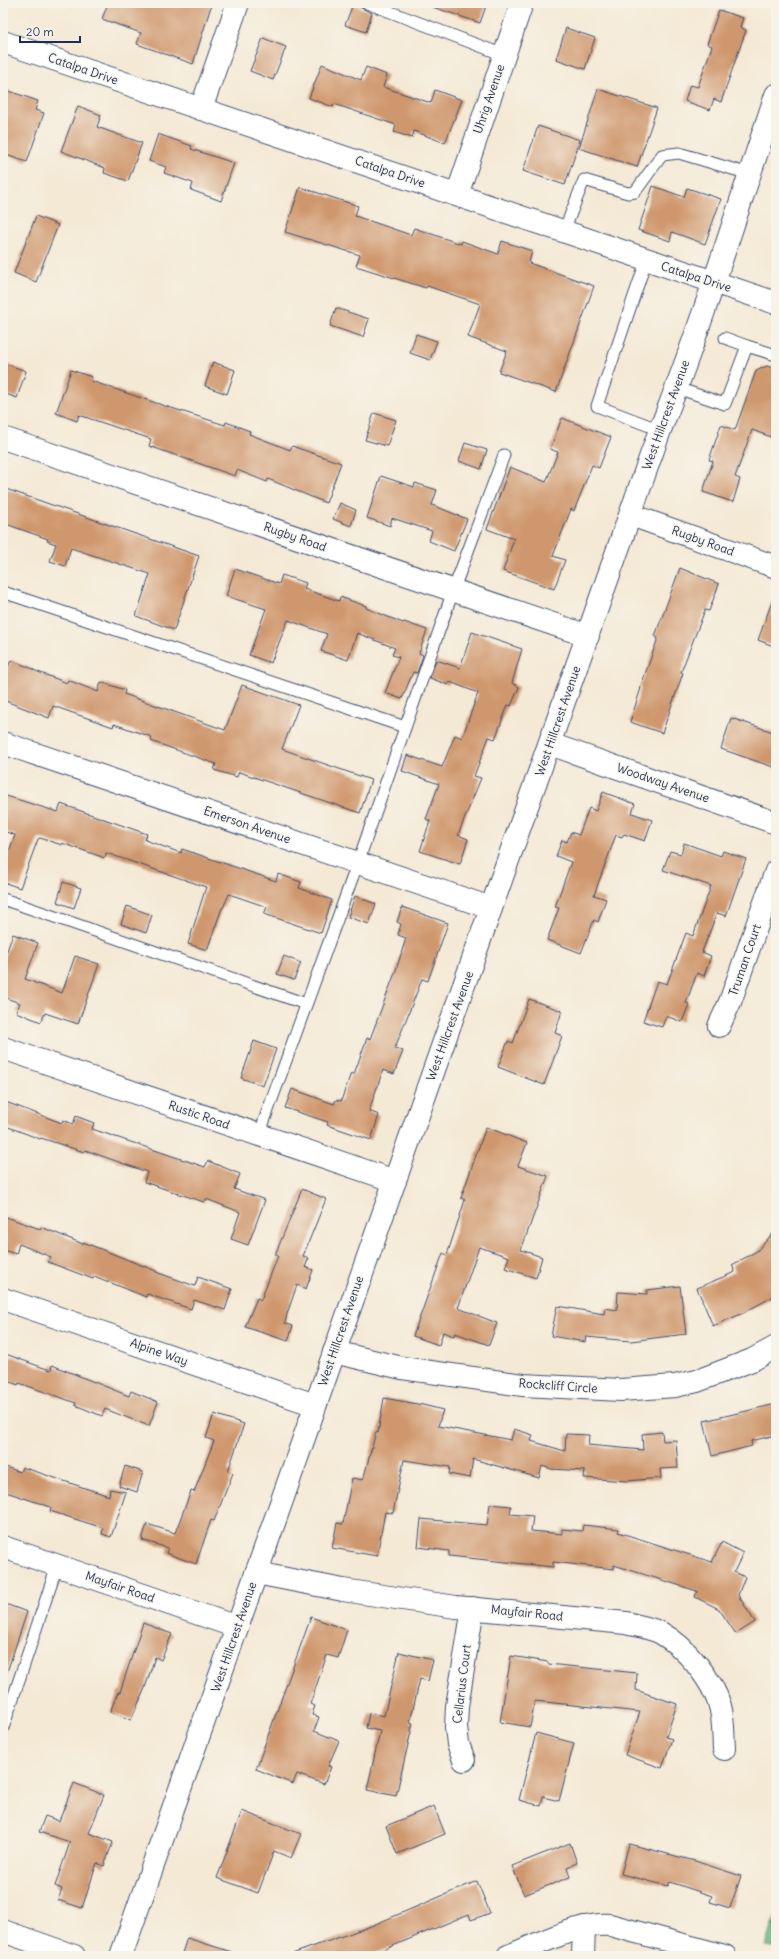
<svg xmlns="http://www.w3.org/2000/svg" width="779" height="1959" font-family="Delius,sans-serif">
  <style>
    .forest { fill: url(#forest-firs); stroke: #40726f }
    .building { fill: #cf976d }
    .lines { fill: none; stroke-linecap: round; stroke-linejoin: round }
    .lane-casing { stroke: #3c4b70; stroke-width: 13 }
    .street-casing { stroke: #3c4b70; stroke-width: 24 }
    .secondary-casing { stroke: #3c4b70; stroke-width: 24 }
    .lane { stroke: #fff; stroke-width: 11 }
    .street { stroke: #fff; stroke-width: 22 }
    .secondary { stroke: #fff; stroke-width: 22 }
    .labels { text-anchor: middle; stroke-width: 3; stroke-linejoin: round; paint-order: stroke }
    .street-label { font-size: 12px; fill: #1b2f5e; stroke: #f7f3e8 }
  </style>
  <defs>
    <pattern id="forest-firs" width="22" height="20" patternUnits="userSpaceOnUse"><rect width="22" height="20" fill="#65b580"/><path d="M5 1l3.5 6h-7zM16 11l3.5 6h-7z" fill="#52946c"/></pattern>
  </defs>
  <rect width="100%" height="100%" fill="#f7f3e8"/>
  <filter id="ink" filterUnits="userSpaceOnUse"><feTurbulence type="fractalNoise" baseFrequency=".025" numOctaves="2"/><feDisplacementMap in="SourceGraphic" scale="8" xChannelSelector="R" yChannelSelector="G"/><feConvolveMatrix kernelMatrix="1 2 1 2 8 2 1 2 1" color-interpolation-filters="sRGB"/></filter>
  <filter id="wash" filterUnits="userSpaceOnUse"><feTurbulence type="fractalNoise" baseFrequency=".012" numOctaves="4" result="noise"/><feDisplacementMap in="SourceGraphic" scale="16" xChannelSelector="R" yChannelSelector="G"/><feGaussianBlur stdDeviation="0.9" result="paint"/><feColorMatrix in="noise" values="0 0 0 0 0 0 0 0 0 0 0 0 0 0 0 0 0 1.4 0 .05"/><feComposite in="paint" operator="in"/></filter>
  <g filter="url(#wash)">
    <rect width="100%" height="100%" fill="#f4e9d5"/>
    <!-- forest -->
    <path class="forest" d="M776,1914V1948L766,1946Z"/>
    <g id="blocks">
      <!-- building -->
      <g class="building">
        <path d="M108,3H212L193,64L137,44L141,33L102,19Z"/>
        <path d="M431,3H487L480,23L430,6Z"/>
        <path d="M353,4L372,13L366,32L345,25Z"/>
        <path d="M719,10L743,18L740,27L746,30L721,102L714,99L710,110L685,101L690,85L698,87L712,46L707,44Z"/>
        <path d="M566,28L595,38L585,69L556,59Z"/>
        <path d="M263,38L286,47L273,80L250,71Z"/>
        <path d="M322,64L361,80L366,67L387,75L383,87L431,103L435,90L462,100L445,143L414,131L412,138L394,132L396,125L334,104L333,107L309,98Z"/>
        <path d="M3,89L38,101L35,110L44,113L27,162L3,154Z"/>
        <path d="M598,89L657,108L637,167L579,148Z"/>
        <path d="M78,106L101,115L97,127L142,143L128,181L104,173L105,168L61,151Z"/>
        <path d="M538,126L580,140L565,185L523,171Z"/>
        <path d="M158,134L192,146L191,149L234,163L221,201L191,190L193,183L164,173L166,167L149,161Z"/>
        <path d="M653,186L684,197L687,188L721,199L705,244L672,232L670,241L638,230Z"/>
        <path d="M300,187L358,206L355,216L411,235L414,228L461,244L462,241L498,254L502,241L532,251L529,263L594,286L556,392L499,372L507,351L468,337L480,304L427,286L426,288L356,266L360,255L285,232Z"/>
        <path d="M36,216L58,225L36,282L14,273Z"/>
        <path d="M336,308L369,319L363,337L330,326Z"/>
        <path d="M416,334L437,341L430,360L410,353Z"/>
        <path d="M213,362L235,370L227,394L205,386Z"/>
        <path d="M3,363L26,371L17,398L3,393Z"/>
        <path d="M767,366L776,369V424L771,437L752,430L735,477L740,479L733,502L703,492L713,461L709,460L721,425L735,430L756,371Z"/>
        <path d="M71,370L92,377L91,381L162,405L225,425L226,422L250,431L249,434L290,450L292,446L341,463L326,503L268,479L267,482L237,470L235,476L149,446L151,439L79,415L77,421L56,413Z"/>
        <path d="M374,413L396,420L387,446L365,440Z"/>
        <path d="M562,418L611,437L599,468L592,465L574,511L571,509L553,556L565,560L554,589L503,571L514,539L487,529L510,467L546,482L558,452L550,449Z"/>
        <path d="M465,443L487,450L481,469L459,461Z"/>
        <path d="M381,476L414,487L415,483L437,490L432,505L467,519L454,551L429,541L432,531L392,518L390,526L367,518Z"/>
        <path d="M3,488L199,556L174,630L136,616L150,574L71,548L65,566L50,561L56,544L47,541L48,539L3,523Z"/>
        <path d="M340,503L356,510L351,526L333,519Z"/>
        <path d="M680,568L719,584L709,611L705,610L681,672L683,673L662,733L630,722L641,688H640L658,638L655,636Z"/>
        <path d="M235,569L279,584L282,575L306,583L304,589L339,601L340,597L366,606V608L403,623L404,622L427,630L419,653L423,655L417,673L413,672L402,699L385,693L399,657L392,655L395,648L357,633L348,660L321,651L327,634L288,620L271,663L249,655L266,609L226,596Z"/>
        <path d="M774,596L776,597V647L758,640Z"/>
        <path d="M472,632L522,649L512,683L519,687L511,706L508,705L495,739L489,737L474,776L481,778L458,835L468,839L460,864L420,851L430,821L426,819L439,784L402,771L407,755L442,767L455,735L462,738L478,693L450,682L448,685L430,678L436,660L460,668Z"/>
        <path d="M11,660L33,669V670L67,683L68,680L98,692L101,682L125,690L124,694L225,730L242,685L299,705L282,749L371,780L360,813L239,772L237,777L214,770L216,764L151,741L152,737L114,724L113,727L53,706L49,718L3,700V680Z"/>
        <path d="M731,718L776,733V768L721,749Z"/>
        <path d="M603,792L635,804L632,813L652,820L645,841L624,834L622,837L616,835L594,895L606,899L598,922L594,920L581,953L547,940L559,908L555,907L571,862L556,856L562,840L567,842L571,832L579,835L589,808L596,811Z"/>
        <path d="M3,795L58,812L61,804L147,834L145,840L181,853L182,849L276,881L278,874L301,882L299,888L332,900L321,933L264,914L267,907L229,894L223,908H222L207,950L188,944L206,887L106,853L105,858L62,843V845L40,838L38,839L20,888L3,882V869L15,835L3,831Z"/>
        <path d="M684,843L721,856L723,851L746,859L726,916L717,913L702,952L711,956L704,976L697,973L686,1003L689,1004L682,1022L666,1016L662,1027L643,1021L657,981L667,984L686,933L693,936L711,886L663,870L670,851L681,854Z"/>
        <path d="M63,882L81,888L74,908L57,902Z"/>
        <path d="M355,896L376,904L369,924L348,917Z"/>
        <path d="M127,906L152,915L146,933L121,924Z"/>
        <path d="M402,907L448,923L428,981L422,979L395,1048L403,1051L394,1074L383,1070L369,1111L379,1115L371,1140L327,1125L328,1122L285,1108L292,1089L334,1104L336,1100L341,1101L351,1073L354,1074L367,1038L370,1039L396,970L406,938L398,935L401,924L397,922Z"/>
        <path d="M13,934L38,943L25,979L62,993L75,956L99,964L78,1024L45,1013L41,1022L16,1012L20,1003L3,997V962Z"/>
        <path d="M284,956L301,963L294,980L277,974Z"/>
        <path d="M529,999L562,1011L555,1033L562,1036L544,1085L498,1067L508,1041L513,1043Z"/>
        <path d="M254,1041L276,1049L263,1086L241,1078Z"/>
        <path d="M3,1101L62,1123L63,1120L73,1124L76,1116L94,1123L92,1129L205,1167L208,1161L240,1174L234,1189L265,1200L248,1245L231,1239L240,1212L206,1199L204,1202L144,1182L147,1172L85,1150L84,1152L41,1138L40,1139L3,1125Z"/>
        <path d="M486,1127L527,1143L518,1166L548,1176L521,1250L542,1257L536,1278L505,1268L509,1257L479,1247L458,1308L497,1323L489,1345L455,1333L454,1336L443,1332L439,1345L413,1336L443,1253L447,1255L465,1200L461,1198Z"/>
        <path d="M302,1189L326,1199L303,1256L309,1258L305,1267L313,1270L306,1289L297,1285L287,1314L285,1323L293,1326L288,1341L245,1327L257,1298L261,1300L278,1256L275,1255Z"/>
        <path d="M3,1216L40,1229L41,1227L83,1244V1242L156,1271V1272L195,1286L198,1277L232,1289L225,1310L194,1300L191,1309L147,1294L146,1297L94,1276L93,1279L48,1262L51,1257L19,1244L16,1254L3,1250Z"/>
        <path d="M776,1230V1295L741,1314L713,1326L697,1288L735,1272L732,1265L757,1251Z"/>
        <path d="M680,1286L686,1334L631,1341L586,1337L585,1342L551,1336L557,1306L604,1314L605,1308L617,1310L618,1292L647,1294V1290Z"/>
        <path d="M3,1353L41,1367L51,1370L52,1365L129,1396L131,1391L158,1402L149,1426L105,1409L102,1416L75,1405L76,1403L19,1383L18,1385L3,1379Z"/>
        <path d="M384,1398L423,1405L443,1410L438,1426L511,1440L514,1429L533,1435L531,1441L565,1451L566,1434L589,1435L588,1445L643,1450L642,1434L662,1432L663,1441L676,1440L678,1468L660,1469L661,1478L627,1481L584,1478L585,1471L551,1469L542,1466L539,1478L473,1459L470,1478L449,1474L450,1467L404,1460L393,1513L385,1512L377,1556L332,1548L337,1523L343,1524L352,1478L363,1480L376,1432L378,1433Z"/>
        <path d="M776,1404V1435L751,1441L752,1446L712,1456L704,1421Z"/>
        <path d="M214,1414L244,1424L228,1471L233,1473L214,1521L211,1520L196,1564L166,1553L168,1548L142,1540L147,1524L175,1533L191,1491L194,1492L214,1441L206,1438Z"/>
        <path d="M3,1466L20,1472L22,1467L109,1496L110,1489L126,1492L111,1537L102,1534L103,1528L50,1511L51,1507L3,1491Z"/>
        <path d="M125,1466L143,1472L137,1492L119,1486Z"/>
        <path d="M490,1504L511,1506L510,1514L533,1516L531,1531L562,1534V1529L582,1531L583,1525L619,1529L618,1532L712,1562L722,1542L743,1553L734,1572L745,1577L738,1595L755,1622L736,1634L719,1609L695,1597L697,1591L614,1565V1569L553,1562V1567L449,1556V1551L418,1547L421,1519L487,1525Z"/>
        <path d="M3,1603L27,1612L6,1675L3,1674Z"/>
        <path d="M311,1617L347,1630L338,1658L327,1655L310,1704L315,1706L312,1715L319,1717L314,1731L339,1741L328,1766L331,1767L324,1784L297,1774L293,1784L256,1769Z"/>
        <path d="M143,1623L172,1634L161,1660L155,1657L145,1688L131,1720L110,1712L118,1692H120Z"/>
        <path d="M399,1652L433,1660L428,1681L420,1679L410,1722L413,1723L396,1796L367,1790L380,1731L366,1728L369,1713L384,1716Z"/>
        <path d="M511,1656L548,1662V1664L637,1673L636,1690L677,1704L666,1737L672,1739L662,1768L625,1755L640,1712L535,1701L530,1727L500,1722Z"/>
        <path d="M536,1733L574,1743L559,1801L543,1797L541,1806L519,1800Z"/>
        <path d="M74,1783L104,1795L89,1833L113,1842L104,1866L97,1863L82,1908L58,1900L62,1889L55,1886L70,1842L39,1832L45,1816L59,1821Z"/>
        <path d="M434,1806L445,1834L397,1854L386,1826Z"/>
        <path d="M242,1811L301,1834L291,1858L274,1851L258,1893L217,1878Z"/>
        <path d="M570,1843L577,1863L567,1867L570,1877L524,1895L512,1866Z"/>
        <path d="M629,1844L695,1861L741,1876L730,1908L710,1902L712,1896L670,1882L668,1886L621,1874Z"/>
        <path d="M477,1881L490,1913L471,1920L469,1914L369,1956H292V1954L371,1926Z"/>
        <path d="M187,1938L232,1952V1956H181Z"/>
      </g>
    </g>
  </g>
  <g filter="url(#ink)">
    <use href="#blocks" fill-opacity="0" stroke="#3c4b70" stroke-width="1"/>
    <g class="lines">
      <!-- lane casing -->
      <g class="lane-casing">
        <g id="lane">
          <path d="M367,3L504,55"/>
          <path d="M564,231L584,180L628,193L635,192L662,155L679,153L749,174"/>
          <path d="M646,261L597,406L660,430"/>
          <path d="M725,338L747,346"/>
          <path d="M677,388L725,404L747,346L776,355"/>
          <path d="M3,592L405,727"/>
          <path d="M3,899L306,1004"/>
          <path d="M259,1135L358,862L453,591L504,455"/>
          <path d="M3,1728L57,1566"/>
        </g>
      </g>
      <!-- street casing -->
      <g class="street-casing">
        <g id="street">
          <path d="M201,109L238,3"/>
          <path d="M457,195L522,3"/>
          <path d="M3,438L588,636"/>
          <path d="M631,515L776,567"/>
          <path d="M3,743L491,908"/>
          <path d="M550,744L776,823"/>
          <path d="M719,1026L730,1002L776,871"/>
          <path d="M3,1048L395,1181"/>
          <path d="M3,1299L315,1405"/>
          <path d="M334,1352L402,1368L523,1385L621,1390L675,1386L697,1381L752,1360L776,1347"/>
          <path d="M3,1547L237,1627"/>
          <path d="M256,1573L343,1590L456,1607L626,1623C638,1626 651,1628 661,1633C686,1647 712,1679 720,1706C724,1720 723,1734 724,1749"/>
          <path d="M464,1760L458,1744L456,1727L457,1706L473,1608"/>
          <path d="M3,1931L74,1956"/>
          <path d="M508,1956C537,1945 580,1922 610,1925L725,1956"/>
          <path d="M583,1956L584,1927"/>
        </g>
      </g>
      <!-- secondary casing -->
      <g class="secondary-casing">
        <g id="secondary">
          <path d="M3,42L776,303"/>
          <path d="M121,1956L660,430C704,320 738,207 776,95"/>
        </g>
      </g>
      <!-- lane -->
      <use href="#lane" class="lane"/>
      <!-- street -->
      <use href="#street" class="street"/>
      <!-- secondary -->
      <use href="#secondary" class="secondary"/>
    </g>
  </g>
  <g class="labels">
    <!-- street labels -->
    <g class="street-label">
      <text transform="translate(83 69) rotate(19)" y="4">Catalpa Drive</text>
      <text transform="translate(489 99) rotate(-71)" y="4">Uhrig Avenue</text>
      <text transform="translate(390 172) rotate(19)" y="4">Catalpa Drive</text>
      <text transform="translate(696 277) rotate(18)" y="4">Catalpa Drive</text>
      <text transform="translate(666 415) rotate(-70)" y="4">West Hillcrest Avenue</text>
      <text transform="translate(295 537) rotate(19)" y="4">Rugby Road</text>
      <text transform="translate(703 541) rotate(20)" y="4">Rugby Road</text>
      <text transform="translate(558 721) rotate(-71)" y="4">West Hillcrest Avenue</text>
      <text transform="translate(663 783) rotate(19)" y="4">Woodway Avenue</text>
      <text transform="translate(247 825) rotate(19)" y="4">Emerson Avenue</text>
      <text transform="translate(745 960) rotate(-71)" y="4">Truman Court</text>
      <text transform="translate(450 1026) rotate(-70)" y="4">West Hillcrest Avenue</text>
      <text transform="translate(199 1115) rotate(19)" y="4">Rustic Road</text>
      <text transform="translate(341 1331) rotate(-71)" y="4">West Hillcrest Avenue</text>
      <text transform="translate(159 1352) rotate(19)" y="4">Alpine Way</text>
      <text transform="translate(558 1386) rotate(4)" y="4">Rockcliff Circle</text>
      <text transform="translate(120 1587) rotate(19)" y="4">Mayfair Road</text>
      <text transform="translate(527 1613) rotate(6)" y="4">Mayfair Road</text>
      <text transform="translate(234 1637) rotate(-71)" y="4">West Hillcrest Avenue</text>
      <text transform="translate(462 1684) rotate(-83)" y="4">Cellarius Court</text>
    </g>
  </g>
  <!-- margin -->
  <rect width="779" height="1959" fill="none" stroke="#f7f3e8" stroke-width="16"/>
  <!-- scale -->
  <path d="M20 36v6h60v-6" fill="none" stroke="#1b2f5e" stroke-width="2"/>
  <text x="26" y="36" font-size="12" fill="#1b2f5e" stroke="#f7f3e8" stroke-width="3" paint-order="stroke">20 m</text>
</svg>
